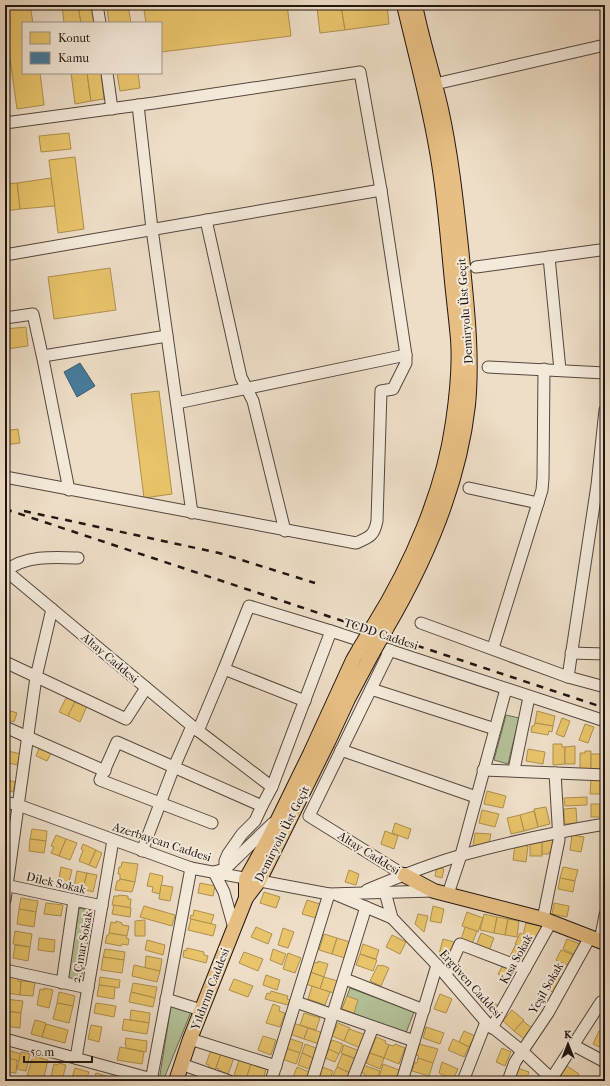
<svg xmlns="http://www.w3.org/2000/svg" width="610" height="1086" font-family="'IM FELL French Canon',serif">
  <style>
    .green { fill: #b4c299; stroke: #6a6c54 }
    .homes { fill: #e9c46a; stroke: #ad904f }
    .public { fill: #457b9d; stroke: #3a5c73 }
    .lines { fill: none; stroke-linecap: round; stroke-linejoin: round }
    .minor-casing { stroke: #54473e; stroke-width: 13 }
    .major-casing { stroke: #201510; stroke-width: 16 }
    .minor { stroke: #f4eadb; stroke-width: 11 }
    .major { stroke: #e7bf84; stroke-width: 14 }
    .rail { stroke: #201510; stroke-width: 2.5; stroke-dasharray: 7 7; stroke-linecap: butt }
    .major-bridge-casing { stroke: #201510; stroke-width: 16; stroke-linecap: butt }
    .major-bridge { stroke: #e7bf84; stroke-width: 14 }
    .labels { text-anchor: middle; stroke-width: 4; stroke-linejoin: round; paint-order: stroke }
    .street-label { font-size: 12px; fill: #201510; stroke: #f4eadb }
  </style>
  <rect width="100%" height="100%" fill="#eedec7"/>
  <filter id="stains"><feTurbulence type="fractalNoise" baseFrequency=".005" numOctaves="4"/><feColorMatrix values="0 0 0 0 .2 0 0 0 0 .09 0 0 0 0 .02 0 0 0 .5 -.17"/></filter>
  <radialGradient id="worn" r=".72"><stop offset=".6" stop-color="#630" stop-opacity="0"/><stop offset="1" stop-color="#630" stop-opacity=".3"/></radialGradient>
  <!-- green -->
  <g class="green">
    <path d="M506,715L519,718L508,764L494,760Z"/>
    <path d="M79,908L93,911L81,980L68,978Z"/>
    <path d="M350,988L414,1012L406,1033L342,1009Z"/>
    <path d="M171,1006L191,1012L163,1081H159Z"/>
  </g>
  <!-- homes -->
  <g class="homes">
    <path d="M5,5H30L33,23H23V73H40L44,105L17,109L5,23Z"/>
    <path d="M62,5H78L81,23H64Z"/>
    <path d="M78,5H92L94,23H81Z"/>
    <path d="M188,5H287L291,36L161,52V23H146L144,10Z"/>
    <path d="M316,5H341L317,8Z"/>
    <path d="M341,5L345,30L320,33L317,8Z"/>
    <path d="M341,5H387L389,24L345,30Z"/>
    <path d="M128,6L131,23H109L107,9Z"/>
    <path d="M71,73H87L91,101L75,104Z"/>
    <path d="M87,73H101L104,99L91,101Z"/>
    <path d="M117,73H138L140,88L120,91Z"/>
    <path d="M69,133L71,149L41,152L39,136Z"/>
    <path d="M75,157L84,229L58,233L49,160Z"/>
    <path d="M51,178L55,206L20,209L17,183Z"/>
    <path d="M17,183L20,209L5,211V184Z"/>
    <path d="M110,268L116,310L54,319L48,277Z"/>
    <path d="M26,327L28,346L7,349L5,329Z"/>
    <path d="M159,391L172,494L144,498L131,394Z"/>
    <path d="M18,429L20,443L5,445V431Z"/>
    <path d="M67,696L76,700L68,716L59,712Z"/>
    <path d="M76,700L87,706L80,722L68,716Z"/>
    <path d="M8,710L17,713L14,722L5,719Z"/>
    <path d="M537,711L555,716L553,726L535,723Z"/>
    <path d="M562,718L570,721L564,737L556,734Z"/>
    <path d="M535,723L553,726L552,732L549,731L548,735L531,732L532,726H534Z"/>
    <path d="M585,724L594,727L588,743L579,740Z"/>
    <path d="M553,744H562V747H565V764L553,765Z"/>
    <path d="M40,746L52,751L47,761L36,756Z"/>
    <path d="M575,746V764H565V747Z"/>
    <path d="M528,749L545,752L543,764L526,761Z"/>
    <path d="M8,751L21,754L17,765L5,762Z"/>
    <path d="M585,751H591V769H580V753H585Z"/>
    <rect x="591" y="754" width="11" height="15"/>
    <path d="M5,779L15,782L13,792L5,790Z"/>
    <path d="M591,779H602L601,794H590Z"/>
    <rect x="603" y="779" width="2" height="15"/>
    <path d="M487,791L506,796L503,808L484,804Z"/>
    <path d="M587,797V805L565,806L564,798Z"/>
    <rect x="591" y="804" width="9" height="13"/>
    <path d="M546,807L550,824L538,827L534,809Z"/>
    <path d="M576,808L577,823L564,824V809Z"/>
    <path d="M482,810L499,814L495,827L479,823Z"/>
    <path d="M534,811L538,827L524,831L520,815Z"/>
    <path d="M520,815L524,831L511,834L507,818Z"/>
    <path d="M395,823L411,829L408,839L392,833Z"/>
    <path d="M32,829L47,831L46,841L30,839Z"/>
    <path d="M385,831L398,836L394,849L381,844Z"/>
    <path d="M475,833L491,834L489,843L473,846Z"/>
    <path d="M56,835L66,839L59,856L51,853L54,847L51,846Z"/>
    <path d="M572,835L584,837L581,852L570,850Z"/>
    <path d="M30,839L46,841L44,853L29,851Z"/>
    <path d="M66,839L77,843L70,860L59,856Z"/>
    <path d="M542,839H553V852H549V854H542Z"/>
    <rect x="530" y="841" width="12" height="15"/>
    <path d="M83,844L96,850L89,865L79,861L83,850L81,849Z"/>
    <path d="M515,844L528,846L526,862L513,860Z"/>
    <path d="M96,850L102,853L96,868L89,865Z"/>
    <path d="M122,862L138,864L135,882L120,879V874H118L119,867H121Z"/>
    <path d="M61,867L72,870L68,886L58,884Z"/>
    <path d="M437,867L444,869L442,878L435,876Z"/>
    <path d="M563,867L578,870L575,881L560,878Z"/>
    <path d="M349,870L359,874L356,885L345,882Z"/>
    <path d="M77,871L87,873L83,889L74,887Z"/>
    <path d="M87,873L97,875L93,892L83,889Z"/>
    <path d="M150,873L163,876L160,894L152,892L153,887L147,886Z"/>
    <path d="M560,878L575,881L573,892L558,889Z"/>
    <path d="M120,879L135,882L132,892L115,890L117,881H119Z"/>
    <path d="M200,883L215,886L213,896L198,893Z"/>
    <path d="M161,885L173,887L170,901L159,899Z"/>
    <path d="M264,892L280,897L276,908L260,903Z"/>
    <path d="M119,895L128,896V899H131L130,908L112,905L114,896H119Z"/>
    <path d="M21,898L38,901L36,912L19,909Z"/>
    <path d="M307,900L320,904L316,918L302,914Z"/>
    <path d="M46,903L63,905L61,916L44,914Z"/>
    <path d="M554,903L569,906L567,917L552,914Z"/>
    <path d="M114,905L131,908L130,917L112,914Z"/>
    <path d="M144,906L175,915L172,926L140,917Z"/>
    <path d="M433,906L444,909L441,923L430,921Z"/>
    <path d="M19,909L36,912L34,927L17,924Z"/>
    <path d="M194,910L214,915L211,924L190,919L191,915L193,916Z"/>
    <path d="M467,912L483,918L478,932L462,926Z"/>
    <path d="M418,914L428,916L424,932L415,924Z"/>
    <path d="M484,914L497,917L494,933L480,930Z"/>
    <path d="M497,917L508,919L505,935L494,933Z"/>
    <path d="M191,919L216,925L213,936L188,930Z"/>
    <path d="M508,919L519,921L517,937L505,935Z"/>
    <path d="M145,920V936H135V921Z"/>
    <path d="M116,921L122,923V925L129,926L127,936L109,933L111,922L116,923Z"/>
    <path d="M526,923L541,926L538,936L532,940L523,935Z"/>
    <path d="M256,927L272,934L268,944L251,937Z"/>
    <path d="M465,927L477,931L472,944L461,940Z"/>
    <path d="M283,928L294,932L288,948L278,945Z"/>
    <path d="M15,931L32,934L30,947L13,944Z"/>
    <path d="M109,933L127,936L126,938L129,939L128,945L122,944L121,946L105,943L107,935H109Z"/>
    <path d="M481,933L494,938L489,951L476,946Z"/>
    <path d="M520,933L534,941L528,951L515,944Z"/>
    <path d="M324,934L337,938L332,954L319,950Z"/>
    <path d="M392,935L406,942L400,954L386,947Z"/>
    <path d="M39,938L55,940L54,952L38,950Z"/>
    <path d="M337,938L350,942L345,958L332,954Z"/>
    <path d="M443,939L454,942L450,956L439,954Z"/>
    <path d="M567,939L580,944L575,955L563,949Z"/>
    <path d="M147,940L165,945L163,955L145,950Z"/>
    <path d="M363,944L379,950L376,959L360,954Z"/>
    <path d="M516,944L528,951L522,962L510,956Z"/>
    <path d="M15,945L30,947L28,961L13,958Z"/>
    <path d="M187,948L204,952V955L208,956L206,963L183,957L184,950L186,951Z"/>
    <path d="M105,949L125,952L124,960L103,957Z"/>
    <path d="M273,949L286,954L282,965L270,960Z"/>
    <path d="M561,950L574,955L569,966L556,960Z"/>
    <path d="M244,952L263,959L258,971L239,963Z"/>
    <path d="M288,953L301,958L295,973L283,969Z"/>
    <path d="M360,954L377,960L373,971L356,965Z"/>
    <path d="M146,956L162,959L160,971L145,968Z"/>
    <path d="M103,957L124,960L122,973L101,970Z"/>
    <path d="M318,961L328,964L324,977L310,972L313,962L318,963Z"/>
    <path d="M134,965L160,971L157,982L132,976Z"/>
    <path d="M378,965L381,966L382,965L389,968L381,986L370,981Z"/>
    <path d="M503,965L511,969L506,979L498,974Z"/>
    <path d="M310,972L324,977L320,989L306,984Z"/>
    <path d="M551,973L562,978L554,993L544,987Z"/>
    <path d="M266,975L280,980L277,990L263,985Z"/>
    <path d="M9,977L18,978V981H21L20,995L7,993Z"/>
    <path d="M100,977L120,980L119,988L99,985Z"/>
    <path d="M324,977L338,981L334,993L320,989Z"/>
    <path d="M234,979L253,986L248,997L229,990Z"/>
    <path d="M21,981L35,982L33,996L20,995Z"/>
    <path d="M133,983L157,987L155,998L131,992Z"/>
    <path d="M99,985L115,987L114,999L97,996Z"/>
    <path d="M312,986L330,992L325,1005L308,999Z"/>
    <path d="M44,988L53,990L49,1008L37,1005L40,989L44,990Z"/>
    <path d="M271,991L288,996L287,999L290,1000L288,1005L265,999L267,993L270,994Z"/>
    <path d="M59,992L75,996L73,1006L57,1003Z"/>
    <path d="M131,992L155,998L153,1007L129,1002Z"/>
    <path d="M440,994L452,999L446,1013L434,1009Z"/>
    <path d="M347,996L358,1000L354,1013L342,1009Z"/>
    <path d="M487,996L499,1007L492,1014L480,1003Z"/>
    <path d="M5,999L23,1001L21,1013L5,1011Z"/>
    <path d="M57,1003L73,1006L69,1023L53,1019Z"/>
    <path d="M96,1003L116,1006L114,1017L94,1013Z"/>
    <path d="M273,1004L280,1007L279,1011L285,1013L280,1027L266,1023Z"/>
    <path d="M131,1010L150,1013L149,1023L130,1020Z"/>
    <path d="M512,1010L524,1020L514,1031L503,1021Z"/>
    <path d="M5,1011L21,1013L20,1028L5,1026Z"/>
    <path d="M304,1013L320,1018L316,1030L300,1025Z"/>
    <path d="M124,1019L149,1023L147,1034L122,1030Z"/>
    <path d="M35,1020L46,1023L42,1037L31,1034Z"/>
    <path d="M523,1021L532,1028L524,1039L514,1031Z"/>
    <path d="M293,1023L308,1028L304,1039L290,1034Z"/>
    <path d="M338,1023L350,1028L344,1041L332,1036Z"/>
    <path d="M46,1024L68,1030L65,1043L42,1037Z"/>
    <path d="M91,1025L102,1027L99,1042L88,1039Z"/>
    <path d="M426,1027L444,1033L440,1044L423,1038Z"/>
    <path d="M308,1028L323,1033L319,1044L304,1039Z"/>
    <path d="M349,1029L366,1035L360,1048L344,1041Z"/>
    <path d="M464,1031L475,1036L469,1047L459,1042Z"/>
    <path d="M599,1031L605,1034V1046L604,1049L593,1044Z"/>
    <path d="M263,1036L276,1040L271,1055L258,1050Z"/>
    <path d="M376,1037L386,1041L385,1043L389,1045L384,1058L370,1053Z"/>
    <path d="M126,1038L147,1041L146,1052L126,1048V1045H125Z"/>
    <path d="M288,1038L303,1043L300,1053L285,1048Z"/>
    <path d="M453,1039L469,1047L464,1057L448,1050Z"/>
    <path d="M332,1040L343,1044L339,1054L328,1049Z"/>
    <path d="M305,1044L316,1048L313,1058L302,1053Z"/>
    <path d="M395,1044L405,1048L399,1064L384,1058L389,1045L394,1046Z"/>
    <path d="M419,1044L438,1049L433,1063L418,1058L419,1056L416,1055Z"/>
    <path d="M344,1045L360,1051L356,1059L341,1053Z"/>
    <path d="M120,1047L144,1052L142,1064L117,1060Z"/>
    <path d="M286,1048L300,1053L296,1064L282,1059Z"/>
    <path d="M502,1048L511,1052L505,1066L496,1062Z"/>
    <path d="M5,1049L21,1054L19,1061L5,1058Z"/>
    <path d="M329,1049L339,1054L335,1062L325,1058Z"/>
    <path d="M211,1050L221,1054L215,1070L209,1067V1065L206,1064Z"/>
    <path d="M21,1052L30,1054L26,1071L17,1069Z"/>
    <path d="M302,1053L313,1058L309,1069L298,1065Z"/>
    <path d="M370,1053L384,1058L380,1069L366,1063Z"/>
    <path d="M221,1054L234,1058L228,1074L218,1070L219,1069L216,1068Z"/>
    <path d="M342,1054L356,1059L350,1073L337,1067Z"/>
    <path d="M33,1056L48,1060L43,1081L27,1076Z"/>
    <path d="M5,1058L17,1060L16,1073L5,1072Z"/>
    <path d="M418,1058L433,1063L429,1076L412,1071L415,1062L417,1063Z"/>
    <path d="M239,1060L251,1064L246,1079L234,1075Z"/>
    <path d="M442,1062L458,1069L453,1080L439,1073Z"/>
    <path d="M59,1063L66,1065L62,1081H50L54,1064L58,1065Z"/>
    <path d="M251,1064L266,1068L263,1081H254L246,1079Z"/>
    <path d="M383,1064L399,1070L396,1081H389L379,1078Z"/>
    <path d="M363,1065L380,1071L377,1078L374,1077L373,1081L364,1078L365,1074L361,1072Z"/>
    <path d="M567,1066L579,1074L574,1081H565L560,1077Z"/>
    <path d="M297,1067L309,1072L306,1081L293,1077Z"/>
    <path d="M322,1067L333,1071L329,1081H316Z"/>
    <path d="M337,1067L350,1073L346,1081L331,1080Z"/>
    <path d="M75,1068L89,1072L86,1081H71Z"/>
    <path d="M517,1068L529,1072L526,1081H513Z"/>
    <path d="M96,1073L109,1077L108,1081H93Z"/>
    <path d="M415,1076L430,1081H414Z"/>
    <path d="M195,1077L203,1080L202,1081H194Z"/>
    <path d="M536,1077L546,1081H533Z"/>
    <path d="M584,1077L589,1081H581Z"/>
    <path d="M379,1078L389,1081H378Z"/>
  </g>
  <!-- public -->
  <path class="public" d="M80,363L95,386L77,397L64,372Z"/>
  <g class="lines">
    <!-- minor casing -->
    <g class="minor-casing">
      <g id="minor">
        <path d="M97,5L100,23"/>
        <path d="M107,73L112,109"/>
        <path d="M435,84L605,45"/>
        <path d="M138,105L152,229L192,513"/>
        <path d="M5,123L154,103L360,72L381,190L5,255"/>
        <path d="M206,220L241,377L253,401L285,531"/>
        <path d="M549,257L560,370"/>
        <path d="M476,267L600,250"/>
        <path d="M5,318L33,314L43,359L69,490"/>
        <path d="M43,356L167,336"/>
        <path d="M488,367L605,373"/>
        <path d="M177,403L406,355"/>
        <path d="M5,477L356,543C370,537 374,536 377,521L381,391L393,389L406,363V355L381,190"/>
        <path d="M469,488L538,503"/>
        <path d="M5,570L192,726L272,787"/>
        <path d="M6,571C25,555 55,557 78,558"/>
        <path d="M421,623L568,677L605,687"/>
        <path d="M493,648L542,490L543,478L544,369"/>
        <path d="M390,650L309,816L404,875"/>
        <path d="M571,653L605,654"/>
        <path d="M5,662L126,719L146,688"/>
        <path d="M224,669L249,606L331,631"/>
        <path d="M568,677L597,485L605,410"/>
        <path d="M371,689L495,729"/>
        <path d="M5,727L105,771"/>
        <path d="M198,731L224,669L305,701"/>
        <path d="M341,750L476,797"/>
        <path d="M483,770L605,775"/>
        <path d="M514,770L529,697"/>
        <path d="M5,802L18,805L191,868L329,894L434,891"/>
        <path d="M212,823L100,780L117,742L262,806"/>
        <path d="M142,851L174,767L192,726"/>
        <path d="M225,869V861L228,854L242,834L255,821L262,806L272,787L331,631L605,721"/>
        <path d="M5,885L102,906"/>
        <path d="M367,890C398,877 430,864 462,855C509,842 557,832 605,824"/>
        <path d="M385,892L392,918L437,965L486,1022L522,1051L554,1081"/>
        <path d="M448,894L461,855L506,689"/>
        <path d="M337,895L392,918"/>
        <path d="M5,900L36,677L52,609"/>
        <path d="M543,919L559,840L555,773"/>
        <path d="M234,928L224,892L214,872L225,869L273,823"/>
        <path d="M600,941L605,915"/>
        <path d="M5,970L88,988"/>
        <path d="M446,975L460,944L525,969"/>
        <path d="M345,979L424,1010"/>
        <path d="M62,983L74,900"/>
        <path d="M166,999L201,1010"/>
        <path d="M296,1002L333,1015"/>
        <path d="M334,1013L414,1041"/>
        <path d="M492,1028L551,922"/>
        <path d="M5,1039L152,1079"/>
        <path d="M190,1039L276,1066"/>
        <path d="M573,1045L605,1062"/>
        <path d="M76,1058L113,840"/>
        <path d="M181,1064L229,1081"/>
        <path d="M151,1081L191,868"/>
        <path d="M271,1081L329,894"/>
        <path d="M312,1081L366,907"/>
        <path d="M352,1081L373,1027"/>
        <path d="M402,1081L437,965"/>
        <path d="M463,1081L486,1022"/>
        <path d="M508,1081L515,1062L548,1013L590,937"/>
        <path d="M550,1081L601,1002L605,1004"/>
      </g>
    </g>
    <!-- major casing -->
    <g class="major-casing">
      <g id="major">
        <path d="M374,625C411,565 443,493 453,422C457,395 460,366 458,339C456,316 453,294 451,271C447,230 444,188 436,146C428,99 415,52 404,5"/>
        <path d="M386,629C426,561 459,485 468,405C473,353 466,299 461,247C456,201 451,154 441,109C433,74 422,40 415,5"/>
        <path d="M404,875L434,891L543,919L605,943"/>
        <path d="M246,898V879L269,838L310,754L353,660L360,648"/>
        <path d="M176,1081L190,1039L246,898L259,881L329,740L348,699L373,652"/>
      </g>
    </g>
    <!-- minor -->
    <use href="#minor" class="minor"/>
    <!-- major -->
    <use href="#major" class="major"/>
    <!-- rail -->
    <g class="rail">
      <path d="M5,509L605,708"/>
      <path d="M24,511L219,553L315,583"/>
    </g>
    <!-- major-bridge casing -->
    <g class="major-bridge-casing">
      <g id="major-bridge">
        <path d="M360,648L374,625"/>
        <path d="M373,652L386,629"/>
      </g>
    </g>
    <!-- major-bridge -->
    <use href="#major-bridge" class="major-bridge"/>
  </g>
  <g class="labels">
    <!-- street labels -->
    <g class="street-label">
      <text transform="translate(465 311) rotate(-94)" y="4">Demiryolu Üst Geçit</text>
      <text transform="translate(381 634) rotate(18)" y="4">TCDD Caddesi</text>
      <text transform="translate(110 658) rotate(40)" y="4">Altay Caddesi</text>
      <text transform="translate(282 834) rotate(-63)" y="4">Demiryolu Üst Geçit</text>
      <text transform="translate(162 842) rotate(18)" y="4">Azerbaycan Caddesi</text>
      <text transform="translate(369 853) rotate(32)" y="4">Altay Caddesi</text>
      <text transform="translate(56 883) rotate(13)" y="4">Dilek Sokak</text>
      <text transform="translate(82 947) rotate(-80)" y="4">2. Çınar Sokak</text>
      <text transform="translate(516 959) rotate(-61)" y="4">Kısa Sokak</text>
      <text transform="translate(471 984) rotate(48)" y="4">Ergüven Caddesi</text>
      <text transform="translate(546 988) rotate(-60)" y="4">Yeşil Sokak</text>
      <text transform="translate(210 989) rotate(-69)" y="4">Yıldırım Caddesi</text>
    </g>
  </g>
  <!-- margin -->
  <rect width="610" height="1086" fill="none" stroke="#eedec7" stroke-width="20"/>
  <rect x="6" y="6" width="598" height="1074" fill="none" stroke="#201510" stroke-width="2"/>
  <rect x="10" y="10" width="590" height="1066" fill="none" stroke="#201510"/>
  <!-- legend -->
  <rect x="22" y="22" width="140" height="52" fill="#f4eadb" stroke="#9f958a"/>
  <rect x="30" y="32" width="20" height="12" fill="#e9c46a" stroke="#9f958a"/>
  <text x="58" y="42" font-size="12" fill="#201510">Konut</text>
  <rect x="30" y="52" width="20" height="12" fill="#457b9d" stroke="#9f958a"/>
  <text x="58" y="62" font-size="12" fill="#201510">Kamu</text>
  <!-- north arrow -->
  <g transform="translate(568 1044)" stroke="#f4eadb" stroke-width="3" paint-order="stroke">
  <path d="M0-3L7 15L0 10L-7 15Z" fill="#201510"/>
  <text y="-6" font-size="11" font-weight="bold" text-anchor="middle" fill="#201510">K</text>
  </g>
  <!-- scale -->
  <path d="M24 1056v6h68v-6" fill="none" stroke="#201510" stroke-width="2"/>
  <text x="30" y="1056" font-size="12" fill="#201510" stroke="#f4eadb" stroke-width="3" paint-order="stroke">50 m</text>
  <rect width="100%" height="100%" filter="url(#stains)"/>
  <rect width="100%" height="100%" fill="url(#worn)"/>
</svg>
